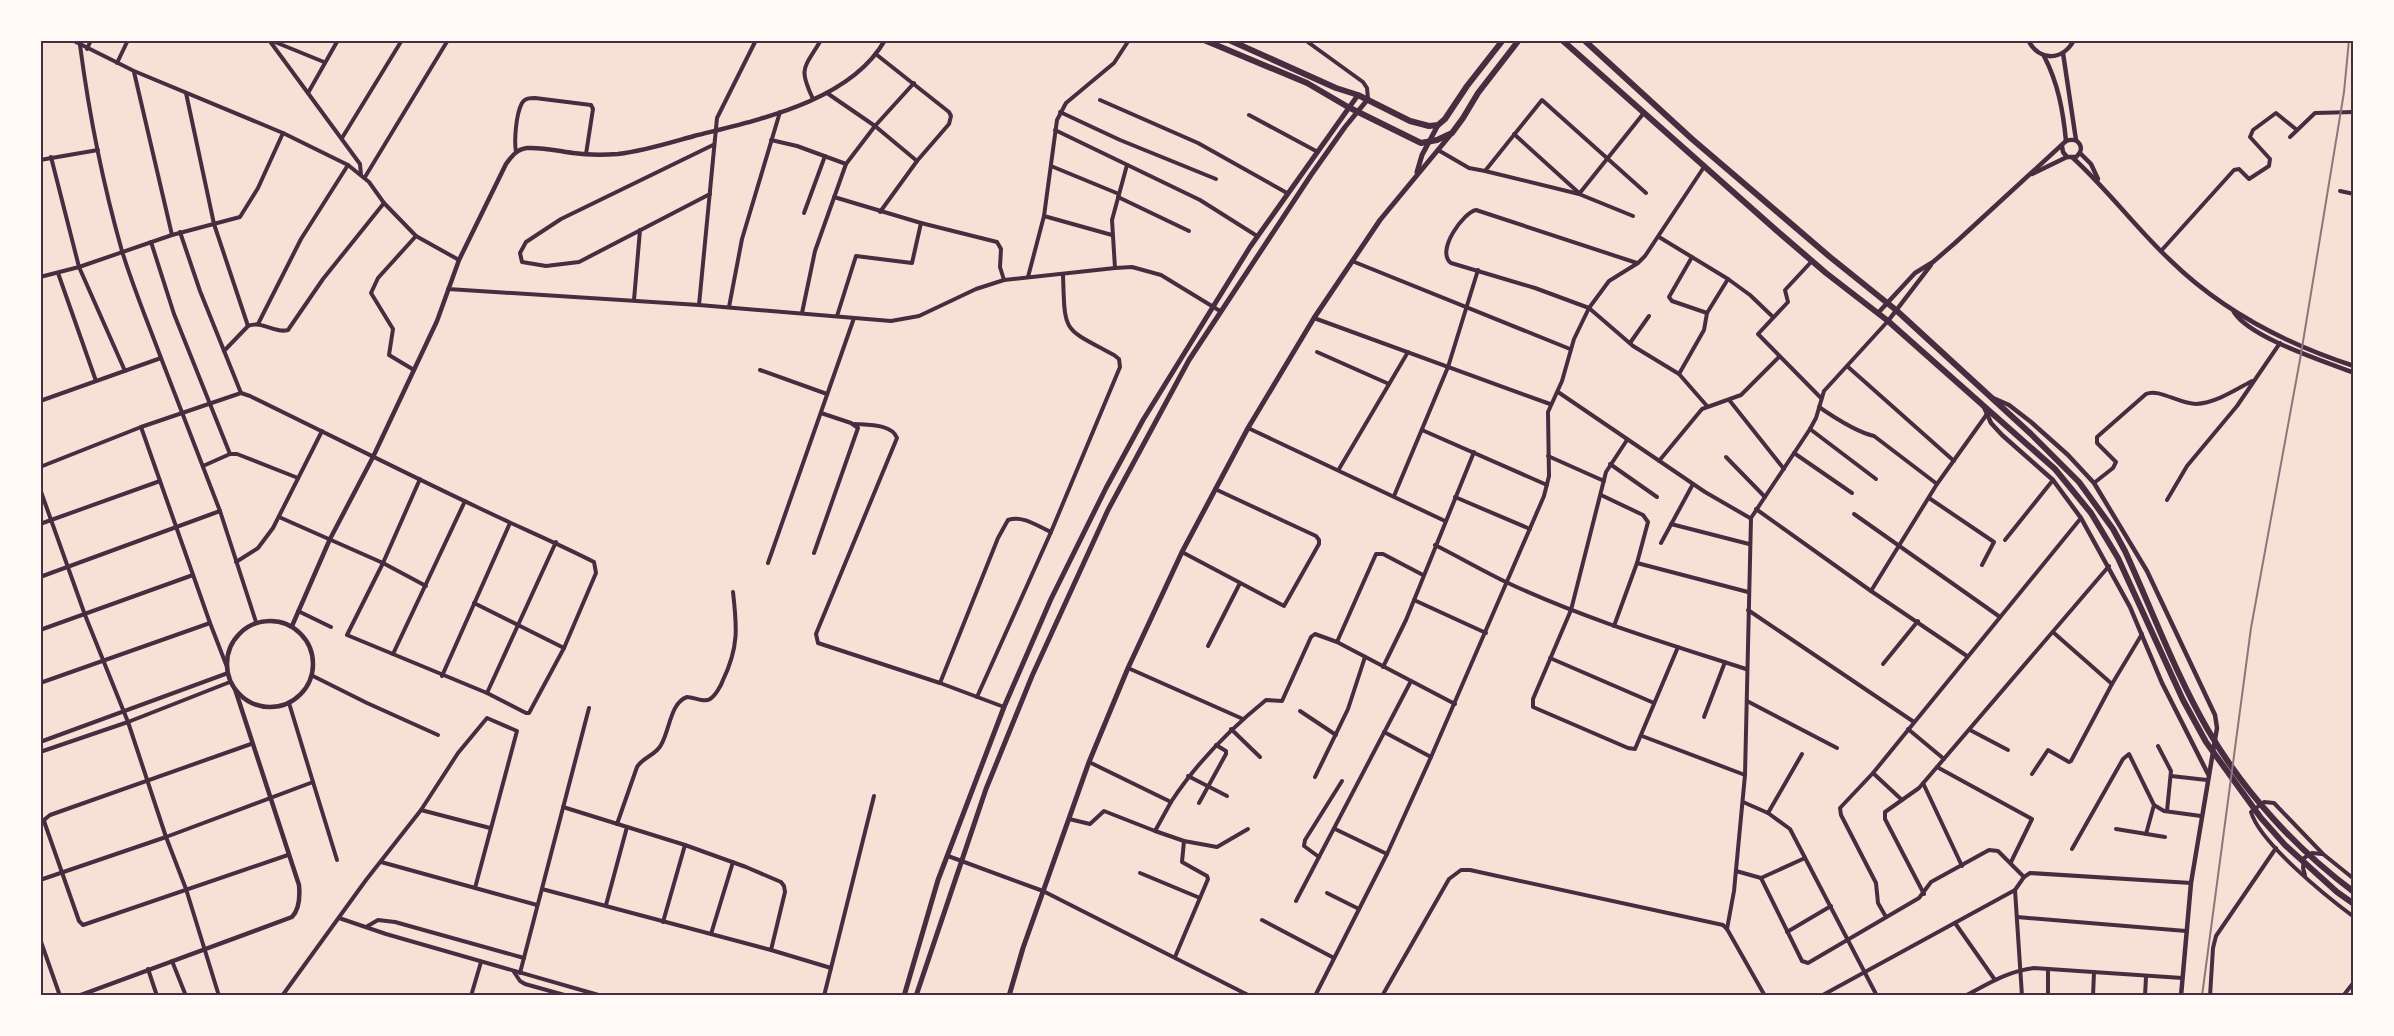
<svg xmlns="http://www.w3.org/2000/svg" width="2394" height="1036" font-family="Cabin,sans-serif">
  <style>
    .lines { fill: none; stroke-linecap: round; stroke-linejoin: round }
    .minor { stroke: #4a2c40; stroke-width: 4 }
    .tertiary { stroke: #4a2c40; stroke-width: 4.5 }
    .secondary { stroke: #4a2c40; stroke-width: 5 }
    .primary { stroke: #4a2c40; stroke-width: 6 }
    .rail { stroke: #8f747c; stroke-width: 2 }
    .neatline { fill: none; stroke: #4a2c40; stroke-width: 2 }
  </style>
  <rect width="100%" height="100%" fill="#f7e1d7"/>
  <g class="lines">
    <!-- minor -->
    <g class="minor">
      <path d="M72,40L134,71L283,133L348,165L369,182L384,203L416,236L459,260"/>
      <path d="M269,40L360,164L361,175"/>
      <path d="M270,40L324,62"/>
      <path d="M1305,40L1363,82L1367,88L1368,99"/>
      <path d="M80,45C89,114 103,184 122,251C133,287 148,323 161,358"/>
      <path d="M87,49L91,40"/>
      <path d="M877,55L949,112L951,116L949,124L917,161L880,212"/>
      <path d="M117,63L128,40"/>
      <path d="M134,72L172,235"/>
      <path d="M186,93L214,224L248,326"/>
      <path d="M308,93L338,40"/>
      <path d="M827,93L875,126L917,161"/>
      <path d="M813,99C798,67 804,69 821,40"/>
      <path d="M1100,100L1198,143L1287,193"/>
      <path d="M1060,112L1120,140L1216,179"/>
      <path d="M1249,115L1316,151"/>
      <path d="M1055,130L1200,200L1257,236"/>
      <path d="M1514,134L1579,193"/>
      <path d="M2290,137L2315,113L2354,112"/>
      <path d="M342,138L402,40"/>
      <path d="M771,140L797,146L846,164"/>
      <path d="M1438,150L1469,168L1485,171"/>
      <path d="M516,152C514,140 516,114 522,103C525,98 530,98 535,98L591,105L593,109L586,154"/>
      <path d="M51,157L79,267L125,371"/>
      <path d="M40,160L98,150"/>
      <path d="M1051,166L1119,194"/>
      <path d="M365,177L448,40"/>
      <path d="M2340,191L2354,194"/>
      <path d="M710,194L579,262L546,266L522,262L520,253L526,242L561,219L713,145"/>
      <path d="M1579,194L1643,114"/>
      <path d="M834,197L921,223L997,242L1001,249L1000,267L1004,280"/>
      <path d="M1118,197L1189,231"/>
      <path d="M804,213L825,156"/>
      <path d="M1044,216L1112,235"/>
      <path d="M1633,216L1579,194L1485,171L1542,100L1646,193"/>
      <path d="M180,232L200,291L241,393"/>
      <path d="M1659,237L1728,279"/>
      <path d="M151,242L174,314L230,454"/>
      <path d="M2161,251L2234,170L2239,169L2249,179L2269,166L2270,159L2250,137L2253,130L2276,113L2297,130"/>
      <path d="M1692,257L1669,297L1672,301L1707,313"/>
      <path d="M1352,261L1570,349"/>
      <path d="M1812,261L1785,290L1788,302L1758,334L1821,398"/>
      <path d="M1637,263L1476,210C1464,212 1435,251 1451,263L1535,288L1589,308L1633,346L1679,374L1707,406"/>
      <path d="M1115,268L1112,220L1127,165"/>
      <path d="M58,273L96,381"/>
      <path d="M40,277L79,267L172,235L240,217L258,188L283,133"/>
      <path d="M1028,277L1044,216L1057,120L1066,103L1114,63L1129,40"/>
      <path d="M448,289L699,305L891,321L919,316L976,289L1004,280L1115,268L1132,267L1161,275L1220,311"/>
      <path d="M634,300L640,230"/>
      <path d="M699,305L717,118L756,40"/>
      <path d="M729,307L742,239L780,112"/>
      <path d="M802,313L815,251L846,164L875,126L914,83"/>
      <path d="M837,316L856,256L912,263L921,223"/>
      <path d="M1314,318L1550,404"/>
      <path d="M258,324L301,239L348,165"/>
      <path d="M1630,343L1649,316"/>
      <path d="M224,351L248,326C262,320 275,334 288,330L323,279L384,203"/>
      <path d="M1317,352L1389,384"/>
      <path d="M1847,366L1954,461"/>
      <path d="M414,370L389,355L393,329L371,293L378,278L416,236"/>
      <path d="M760,370L827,394"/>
      <path d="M1679,374L1704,330L1707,313L1728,279L1750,295L1773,317"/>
      <path d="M1558,392L1705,492L1750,518"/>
      <path d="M40,401L161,358L220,511L256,622"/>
      <path d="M1730,401L1784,469"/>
      <path d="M1819,407C1835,418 1856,432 1874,436L1937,484"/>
      <path d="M855,424C868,425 892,424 897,438L818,629L816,634L818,643L940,683L1004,707"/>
      <path d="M141,427L210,623"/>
      <path d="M1248,428L1445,521"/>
      <path d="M1810,429L1876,479"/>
      <path d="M1422,430L1547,485"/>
      <path d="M1627,440L1606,472L1571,610L1533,699V707L1628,748L1635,749L1678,647"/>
      <path d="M1794,453L1852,493"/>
      <path d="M1548,456L1604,481"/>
      <path d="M1726,457L1765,497"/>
      <path d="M1659,461L1702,409L1741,395L1779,357"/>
      <path d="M1610,464L1657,497"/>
      <path d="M203,466L230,454H237L298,478"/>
      <path d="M40,467L141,427L241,393L250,396C326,433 401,471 477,507C516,526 555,542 594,562L596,573L564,648L529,713H526L487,693L347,635L383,563L420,479"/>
      <path d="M1339,469L1408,352"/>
      <path d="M2094,483L2113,468L2116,462L2097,443V437L2146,394C2158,388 2180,404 2196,404C2216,403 2235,390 2252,381"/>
      <path d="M40,489L85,615L128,722L166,837L186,889L219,996"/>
      <path d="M1601,495L1643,515L1648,522L1637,563L1614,626"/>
      <path d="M1394,496L1448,367L1478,270"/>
      <path d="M1455,497L1530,529"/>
      <path d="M1929,498L1994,542L1982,565"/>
      <path d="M2167,500L2187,466L2237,406L2280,343"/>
      <path d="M1756,509L1871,591L1967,656"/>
      <path d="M1854,514L2000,617"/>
      <path d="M279,517L383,563L426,586"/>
      <path d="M40,524L160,481"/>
      <path d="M1671,524L1749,544"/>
      <path d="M2005,540L2053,480"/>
      <path d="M1661,543L1693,484"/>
      <path d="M1435,545C1459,557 1483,571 1508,583C1585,619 1666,643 1746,669"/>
      <path d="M1182,552L1284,606L1319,544V540L1316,536L1215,489"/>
      <path d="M814,553L858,428L851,423L821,413"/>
      <path d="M236,562L258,548L273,528L322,431"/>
      <path d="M768,563L854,318"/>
      <path d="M1637,563L1748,592"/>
      <path d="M40,577L220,511"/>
      <path d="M1871,591L1937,484L1987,414"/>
      <path d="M1414,600L1486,633"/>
      <path d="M474,603L564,648"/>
      <path d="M1748,610L1914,722"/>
      <path d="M298,611L331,627"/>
      <path d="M40,630L193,575"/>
      <path d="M2054,633L2112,684"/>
      <path d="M1337,642L1376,554H1383L1423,575"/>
      <path d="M1208,646L1240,583"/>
      <path d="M393,654L465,501"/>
      <path d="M1550,658L1654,703"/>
      <path d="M1883,664L1918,621"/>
      <path d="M1383,667L1406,620L1474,452"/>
      <path d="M1128,668L1243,719"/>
      <path d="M313,676L367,703L438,735"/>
      <path d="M442,676L510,523"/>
      <path d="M40,683L210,623L227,667"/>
      <path d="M940,683L998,538L1008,520C1023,515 1037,526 1051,532"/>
      <path d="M487,693L556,542"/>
      <path d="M977,697L1051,532L1120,367L1119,359L1114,355C1062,327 1065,334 1063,275"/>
      <path d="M1747,701L1837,748"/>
      <path d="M1300,711L1336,735"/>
      <path d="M1704,717L1725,662"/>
      <path d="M1231,729L1260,757"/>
      <path d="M1908,729L1944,759"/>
      <path d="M1970,730L2008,750"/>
      <path d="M1384,732L1431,757"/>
      <path d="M1642,736L1745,775"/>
      <path d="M40,742L228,673"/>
      <path d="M251,744L50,815L44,820L45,824L79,921L83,925L288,855"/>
      <path d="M2158,746L2171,771L2167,811"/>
      <path d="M40,752L128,722L230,682"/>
      <path d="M1089,762L1171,802C1197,762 1229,730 1266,700L1282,701L1311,637L1315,634L1337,642L1455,704"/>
      <path d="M1937,767L2032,819L2011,862"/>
      <path d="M1873,773L1902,800"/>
      <path d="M2032,774L2048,750L2069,762L2071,761L2112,684L2142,634"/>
      <path d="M1188,776L1227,796"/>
      <path d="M2171,776L2207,780"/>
      <path d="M1315,777L1348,709L1365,657"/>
      <path d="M313,782L337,860"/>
      <path d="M1923,783L1962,866"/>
      <path d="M1743,802L1768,813L1790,829L1877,996"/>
      <path d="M1199,803L1226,754V751L1216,745"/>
      <path d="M563,807L685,845L746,867L781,882L784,886L785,892L771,950"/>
      <path d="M421,810L490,828"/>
      <path d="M1768,813L1802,754"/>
      <path d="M1069,819L1090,824L1104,811L1155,831L1171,802"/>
      <path d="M617,824L637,767C643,757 656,755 661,745C670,730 670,703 687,697C694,697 704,703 710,699C715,696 721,686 723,680C739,647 737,627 733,592"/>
      <path d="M1335,829L1387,854"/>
      <path d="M2116,829L2165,837"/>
      <path d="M1155,831L1184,841L1217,847L1248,829"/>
      <path d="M2146,834L2154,805"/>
      <path d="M2072,849L2123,759L2129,754L2154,805L2164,811L2201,816"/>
      <path d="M948,856L1043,891L1250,996"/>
      <path d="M1319,857L1304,846L1305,840L1342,781"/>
      <path d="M381,862L537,905"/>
      <path d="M1736,871L1761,878L1805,858"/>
      <path d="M1140,873L1200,898"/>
      <path d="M2305,875L2303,868L2304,858L2312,853L2322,854"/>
      <path d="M1761,878L1802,961L1808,963L1919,898L1931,882L1989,850L1998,851L2024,877"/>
      <path d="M2354,879L2323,854L2274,803L2264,802L2251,812C2260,843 2327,897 2354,917"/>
      <path d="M40,880L166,837L313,782L289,703"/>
      <path d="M542,889L771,950L831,968"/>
      <path d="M2015,890L2022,996"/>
      <path d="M1327,893L1359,909"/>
      <path d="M1924,894L1885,819V812L1919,788L2109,566"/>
      <path d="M1296,901L1411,681"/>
      <path d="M606,905L627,827"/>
      <path d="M1886,917L1878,903L1876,883L1841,815L1840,808L1873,773L2081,518"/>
      <path d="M2017,917L2186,931"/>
      <path d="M339,918L386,934L602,996"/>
      <path d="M1262,920L1334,958"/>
      <path d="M663,922L685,845"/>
      <path d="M1955,923L1995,980"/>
      <path d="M366,927L378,920L395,922L524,958"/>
      <path d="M1727,929L1734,891L1745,775L1751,518L1810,429L1816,418L1824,391L1888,321"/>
      <path d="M1787,932L1831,906"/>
      <path d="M711,934L733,862"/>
      <path d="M40,939L60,996"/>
      <path d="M1175,957L1208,879L1207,876L1182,862L1184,841"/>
      <path d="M172,961L186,996"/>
      <path d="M148,969L157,996"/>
      <path d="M514,972L520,981L525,984L568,996"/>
      <path d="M520,973L589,708"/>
      <path d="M282,996L366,880L421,810L458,753L487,718L517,731L475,888"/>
      <path d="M471,996L481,962"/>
      <path d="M824,996L874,796"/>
      <path d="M1315,996L1387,854L1431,757L1544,496L1549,476L1548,412L1562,381L1574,339L1589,308L1609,281L1638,263L1645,256L1704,167"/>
      <path d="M1382,996L1449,879L1461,870H1470L1723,925L1727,929L1765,996"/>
      <path d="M1821,996L2015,890L2024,877L2030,873L2191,883"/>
      <path d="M1965,996C1988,984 2008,971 2034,968L2182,978"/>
      <path d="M2048,996V969"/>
      <path d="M2093,996L2094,972"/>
      <path d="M2145,996L2146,977"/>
      <path d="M2210,996L2213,948L2216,936L2276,848"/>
      <path d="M2343,996L2354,982"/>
    </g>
    <!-- tertiary -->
    <g class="tertiary">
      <path d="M2028,40C2039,62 2063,61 2074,40"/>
      <path d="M2063,53L2076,140"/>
      <path d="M2044,56C2058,83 2063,110 2066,141"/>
      <path d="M2080,153L2091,164L2098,179"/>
      <path d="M2073,158C2108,190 2136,228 2170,260C2221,310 2286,344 2354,366"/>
      <path d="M2032,174L2067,157"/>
      <path d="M2234,312C2250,338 2324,361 2354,373"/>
      <path d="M1878,313L1915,273L1933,262L1955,243L2066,141C2079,136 2086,149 2076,157H2067L2063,152L2062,146"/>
      <path d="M1888,321L1931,265"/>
      <path d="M1993,398L2009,405L2031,422L2068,455L2094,483L2147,571L2215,715L2217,728L2191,883L2181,996"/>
      <path d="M1984,407L1991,423L2002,435L2053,480L2081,518L2130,607L2162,683L2208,774"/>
      <circle cx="270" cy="664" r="43"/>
      <path d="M292,626L330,539L373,457L437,321L459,260L506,164C512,156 517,149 527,148C542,147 558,151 573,153C587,155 603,155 618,154C644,151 669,143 694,136C757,120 850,102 885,40"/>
      <path d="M78,996L292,917C300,909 300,896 299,885L235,689"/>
    </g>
    <!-- secondary -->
    <g class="secondary">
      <path d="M1417,172L1422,155L1438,125"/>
      <path d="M904,996L938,880L1004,707L1051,599L1106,488L1143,420L1250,247L1358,95"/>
      <path d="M916,996L986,789L1032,676L1108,510L1189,360L1311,175L1345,127L1368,99"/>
      <path d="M1009,996L1023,948L1089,762L1128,668L1182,552L1248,428L1314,318L1380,220L1452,133"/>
    </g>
    <!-- primary -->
    <g class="primary">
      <path d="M1204,40L1307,83L1348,107L1421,143L1437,140L1452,133L1463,118L1478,93L1519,40"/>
      <path d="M1229,40L1336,88L1358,95L1410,121L1429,126L1438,125L1445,119L1467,86L1503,40"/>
      <path d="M1562,40L1776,230L1826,273L1888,321L2055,469L2091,513L2118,558L2183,700L2206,742L2261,818L2285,845L2337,892L2354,904"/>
      <path d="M1584,40L1692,139L1830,257L1896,310L2031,434L2079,482L2113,529L2125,551C2152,610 2175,673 2208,730C2244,792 2296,849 2354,892"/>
    </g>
    <!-- rail -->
    <path class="rail" d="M2202,996L2251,628L2301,354L2344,92L2349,40"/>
  </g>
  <!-- border -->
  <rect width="2394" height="1036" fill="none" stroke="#fffaf5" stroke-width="84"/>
  <rect x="42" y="42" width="2310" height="952" class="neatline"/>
</svg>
